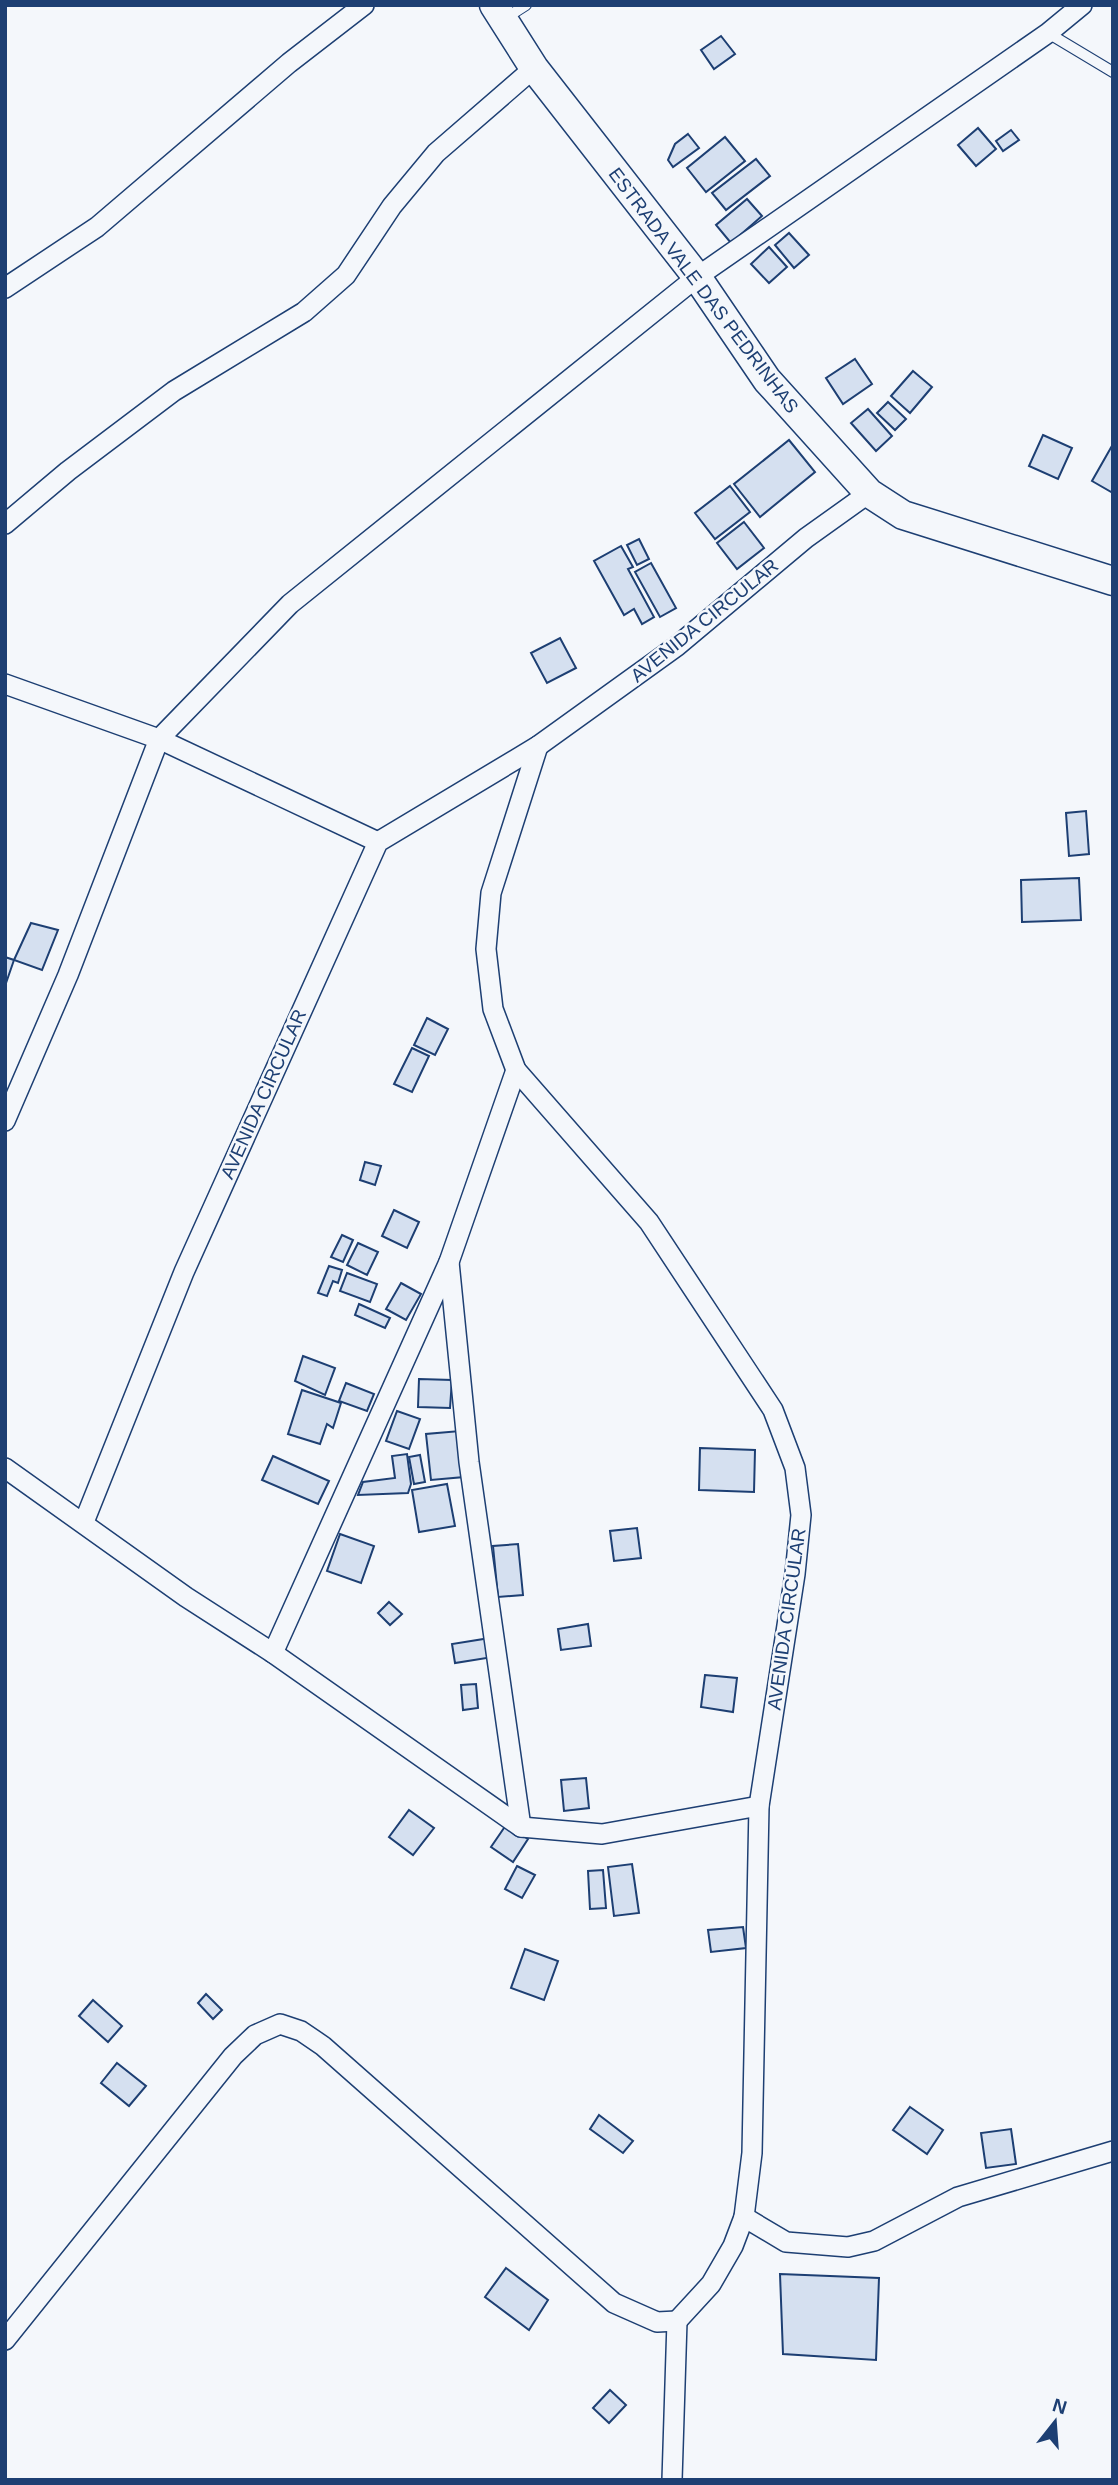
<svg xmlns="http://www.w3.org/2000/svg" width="1118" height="2485" font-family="Arial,sans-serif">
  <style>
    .building { fill: #d5e0f0; stroke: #1d3f73; stroke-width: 2 }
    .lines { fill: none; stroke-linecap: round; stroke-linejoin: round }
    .lane-casing { stroke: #1d3f73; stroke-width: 12 }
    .street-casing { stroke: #1d3f73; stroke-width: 22 }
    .secondary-casing { stroke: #1d3f73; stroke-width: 31 }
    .lane { stroke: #f4f7fb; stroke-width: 10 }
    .street { stroke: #f4f7fb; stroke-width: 19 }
    .secondary { stroke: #f4f7fb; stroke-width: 28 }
    .labels { text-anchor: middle; stroke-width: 5; stroke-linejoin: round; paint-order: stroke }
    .street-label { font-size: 19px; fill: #1d3f73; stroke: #f4f7fb }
  </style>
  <rect width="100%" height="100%" fill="#f4f7fb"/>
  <!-- building -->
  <g class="building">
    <path d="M721,36L735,54L714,69L701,50Z"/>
    <path d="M978,128L996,149L976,166L958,145Z"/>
    <path d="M1011,130L1019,140L1003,151L996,141Z"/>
    <path d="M688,134L699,148L673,167L668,160L675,144Z"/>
    <path d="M725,137L745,161L706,192L687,168Z"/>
    <path d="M756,159L770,176L726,210L712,193Z"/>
    <path d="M747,199L762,216L731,243L716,225Z"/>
    <path d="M789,233L809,255L794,268L775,245Z"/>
    <path d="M769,247L787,267L769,283L751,264Z"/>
    <path d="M855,359L872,384L843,404L826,378Z"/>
    <path d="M913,371L932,387L910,413L891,396Z"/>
    <path d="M888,402L906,419L895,430L877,413Z"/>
    <path d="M868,409L892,436L876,451L851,423Z"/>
    <path d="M1043,435L1072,448L1058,479L1029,466Z"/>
    <path d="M789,440L815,472L760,517L734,484Z"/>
    <path d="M1113,444V493L1092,481Z"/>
    <path d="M730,486L750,512L715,539L695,513Z"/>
    <path d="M744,522L764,548L737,569L717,543Z"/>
    <path d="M639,539L649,559L637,565L627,545Z"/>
    <path d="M621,546L633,567L628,569L654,617L642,624L634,609L624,615L594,561Z"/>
    <path d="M651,563L676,608L660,617L635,572Z"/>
    <path d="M560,638L576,668L547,683L531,653Z"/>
    <path d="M1086,811L1089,854L1069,856L1066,813Z"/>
    <path d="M1079,878L1081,920L1022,922L1021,880Z"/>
    <path d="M31,923L58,930L42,970L14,960Z"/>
    <path d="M5,957L14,960L5,986Z"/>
    <path d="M427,1018L448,1029L435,1055L414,1045Z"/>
    <path d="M412,1048L429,1056L412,1092L394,1084Z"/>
    <path d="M365,1162L381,1166L375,1185L360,1180Z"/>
    <path d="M394,1210L419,1222L407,1248L382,1236Z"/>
    <path d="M342,1235L353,1240L343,1262L331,1257Z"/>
    <path d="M358,1243L378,1252L367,1275L347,1265Z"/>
    <path d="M329,1266L342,1270L338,1283L333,1281L327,1296L318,1293Z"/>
    <path d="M347,1273L377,1284L370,1302L340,1291Z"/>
    <path d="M401,1283L421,1294L406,1320L386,1309Z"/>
    <path d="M359,1304L390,1318L385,1328L355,1315Z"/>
    <path d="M303,1356L335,1368L325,1395L295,1381Z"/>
    <path d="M419,1379L452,1380L450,1408L418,1407Z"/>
    <path d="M346,1383L374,1394L367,1411L339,1401Z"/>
    <path d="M302,1390L341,1403L333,1428L327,1424L320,1444L288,1434Z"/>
    <path d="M397,1411L420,1419L409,1449L386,1441Z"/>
    <path d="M460,1431L464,1477L431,1480L426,1434Z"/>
    <path d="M700,1448L755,1450L754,1492L699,1490Z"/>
    <path d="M407,1454L411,1484L408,1493L358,1495L363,1482L395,1478L392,1456Z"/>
    <path d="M420,1455L425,1482L414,1484L409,1457Z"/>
    <path d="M273,1456L329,1481L318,1504L262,1480Z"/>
    <path d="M447,1484L455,1526L419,1532L412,1490Z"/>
    <path d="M637,1528L641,1558L614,1561L610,1531Z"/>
    <path d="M340,1534L374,1546L361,1583L327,1571Z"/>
    <path d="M518,1544L523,1595L498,1597L493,1546Z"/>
    <path d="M389,1602L402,1614L390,1625L378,1613Z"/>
    <path d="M588,1624L591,1646L561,1650L558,1629Z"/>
    <path d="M490,1638L493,1657L455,1663L452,1644Z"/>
    <path d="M705,1675L737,1678L733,1712L701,1707Z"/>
    <path d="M476,1684L478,1708L463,1710L461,1685Z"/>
    <path d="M586,1778L589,1808L564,1811L561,1780Z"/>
    <path d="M409,1810L434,1828L413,1855L389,1837Z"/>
    <path d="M506,1825L528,1839L513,1862L491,1847Z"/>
    <path d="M632,1864L639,1913L614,1916L608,1867Z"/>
    <path d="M517,1866L535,1875L522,1898L505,1889Z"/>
    <path d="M603,1870L606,1908L590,1909L588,1871Z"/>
    <path d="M743,1927L746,1948L711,1952L708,1930Z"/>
    <path d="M525,1949L558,1961L544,2000L511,1988Z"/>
    <path d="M206,1994L222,2010L213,2019L198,2003Z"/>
    <path d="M93,2000L122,2026L108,2042L79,2016Z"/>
    <path d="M117,2063L146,2086L129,2106L101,2083Z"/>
    <path d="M910,2107L943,2130L927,2154L893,2130Z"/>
    <path d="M599,2115L633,2141L623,2153L590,2129Z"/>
    <path d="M1011,2129L1016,2164L986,2168L981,2133Z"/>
    <path d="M506,2268L548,2300L529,2330L485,2297Z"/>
    <path d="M780,2274L879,2278L876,2360L783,2354Z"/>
    <path d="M610,2390L626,2405L609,2423L593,2408Z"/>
  </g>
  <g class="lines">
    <!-- lane casing -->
    <g class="lane-casing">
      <g id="lane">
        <path d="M504,19L526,5"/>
        <path d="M1048,33L1113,72"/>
      </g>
    </g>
    <!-- street casing -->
    <g class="street-casing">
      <g id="street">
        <path d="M5,288L97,227L289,63L364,5"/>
        <path d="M5,524L68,471L174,391L304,312L346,275L392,206L436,153L534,68"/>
        <path d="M5,684L159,739L378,842"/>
        <path d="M538,746L491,893L486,949L493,1009L516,1070L649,1222L773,1410L795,1468L801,1515L795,1574L759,1806L752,2153L744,2217L733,2246L711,2284L677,2321"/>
        <path d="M5,1121L68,975L159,739L290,604L697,277L1048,33L1082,5"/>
        <path d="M449,1262L469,1462L521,1827"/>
        <path d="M5,1468L186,1597L273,1653L521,1827L602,1834L759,1806"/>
        <path d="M84,1522L184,1272L378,842L538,746L677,646L806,538L869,493"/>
        <path d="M273,1653L449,1262L516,1070"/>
        <path d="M744,2217L786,2242L848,2247L874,2241L958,2197L1113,2151"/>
        <path d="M5,2340L233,2056L255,2035L280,2024L301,2031L323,2046L614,2303L657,2322L677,2321"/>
        <path d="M672,2480L677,2321"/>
      </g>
    </g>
    <!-- secondary casing -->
    <g class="secondary-casing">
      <path id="secondary" d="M494,5L534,68L697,277L767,380L869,493L903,515L1113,581"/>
    </g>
    <!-- lane -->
    <use href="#lane" class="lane"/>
    <!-- street -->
    <use href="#street" class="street"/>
    <!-- secondary -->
    <use href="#secondary" class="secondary"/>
  </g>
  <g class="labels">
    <!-- street labels -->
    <g class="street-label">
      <text transform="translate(704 290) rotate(53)" y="7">ESTRADA VALE DAS PEDRINHAS</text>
      <text transform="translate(704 620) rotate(-39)" y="7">AVENIDA CIRCULAR</text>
      <text transform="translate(263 1094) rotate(-66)" y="7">AVENIDA CIRCULAR</text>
      <text transform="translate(786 1619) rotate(-82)" y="7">AVENIDA CIRCULAR</text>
    </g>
  </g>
  <!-- border -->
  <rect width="1118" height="2485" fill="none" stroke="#1d3f73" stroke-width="14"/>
  <!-- north arrow -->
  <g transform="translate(1055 2422) rotate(17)" stroke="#f4f7fb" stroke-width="5" paint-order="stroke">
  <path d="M0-5L12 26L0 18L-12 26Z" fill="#1d3f73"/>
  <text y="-10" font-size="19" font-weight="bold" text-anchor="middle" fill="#1d3f73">N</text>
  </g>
</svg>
